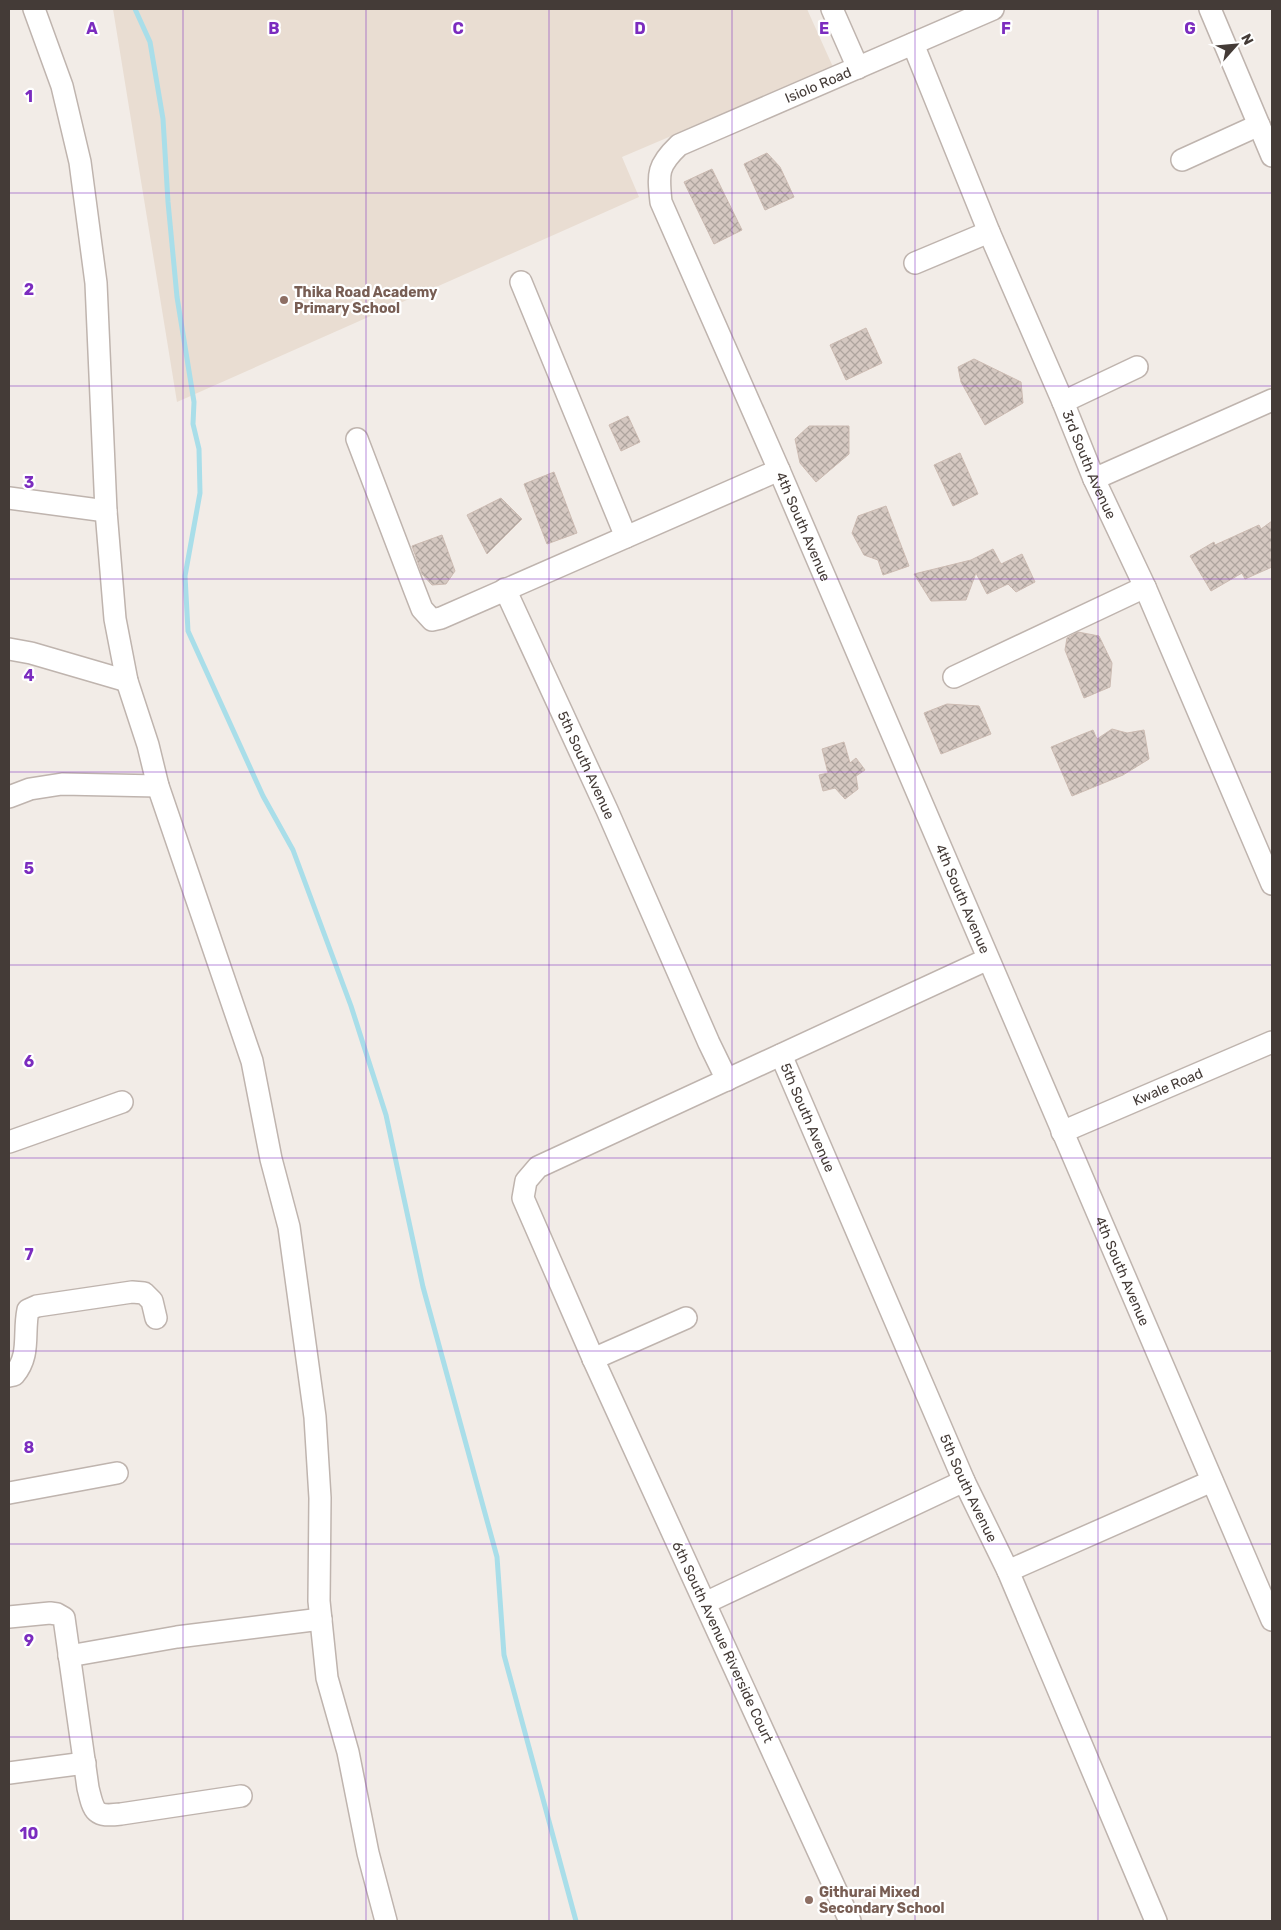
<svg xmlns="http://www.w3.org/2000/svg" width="1281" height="1930" font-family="Rubik,sans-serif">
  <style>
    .education { fill: #e9ddd2 }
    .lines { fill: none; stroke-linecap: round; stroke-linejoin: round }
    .stream { stroke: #a9dee9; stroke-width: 5 }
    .building { fill: url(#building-cross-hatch); stroke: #ccbbb2 }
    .minor-casing { stroke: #bfb4ae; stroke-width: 24 }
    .minor { stroke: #fff; stroke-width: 21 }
    .grid { fill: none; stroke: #7b2cbf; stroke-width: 1; stroke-opacity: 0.55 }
    .education-dot { fill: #8d6e63; stroke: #fff; stroke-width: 2 }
    .labels { text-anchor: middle; stroke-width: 4.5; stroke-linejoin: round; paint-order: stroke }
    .street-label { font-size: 14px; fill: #443b37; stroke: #fff }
    .education-label { font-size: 14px; font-weight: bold; fill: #785e54; stroke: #fff; text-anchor: start }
    .grid-label { font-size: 16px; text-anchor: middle; font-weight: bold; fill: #7b2cbf; stroke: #fff; stroke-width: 4.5; stroke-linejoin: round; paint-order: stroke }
  </style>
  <defs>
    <pattern id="building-cross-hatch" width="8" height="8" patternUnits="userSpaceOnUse" patternTransform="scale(1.25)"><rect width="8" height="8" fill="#d5c8c1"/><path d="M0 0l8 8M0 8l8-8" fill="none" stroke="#aea49e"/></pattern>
  </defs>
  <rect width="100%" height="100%" fill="#f2ece7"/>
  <!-- education -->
  <path class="education" d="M113,9H807L833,67L622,157L639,197L177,402Z"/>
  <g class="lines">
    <!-- stream -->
    <path class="stream" d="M135,9L150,42L163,119L168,202L177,297L194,402L193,424L199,449L200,493L185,576L188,631L263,796L293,850L351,1006L386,1115L423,1287L497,1557L504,1655L576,1921"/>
  </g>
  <!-- building -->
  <g class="building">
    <path d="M767,153L780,167L794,197L765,210L744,164Z"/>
    <path d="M712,169L742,230L714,244L684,182Z"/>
    <path d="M866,328L882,363L846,380L830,345Z"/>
    <path d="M974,359L1021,382L1023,403L985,425L961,382L958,367Z"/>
    <path d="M628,416L640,442L621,451L609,425Z"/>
    <path d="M809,426H849V454L816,482L800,463L795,439Z"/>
    <path d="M960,453L978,494L953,506L934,465Z"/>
    <path d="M554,472L577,533L547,544L524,484Z"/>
    <path d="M501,498L522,519L487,554L467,515Z"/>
    <path d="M886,506L909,566L883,575L878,560L864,555L852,533L858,516Z"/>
    <path d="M1272,521V567L1245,579L1242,573L1211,591L1190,556L1214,542L1215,545L1259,525L1261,529Z"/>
    <path d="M442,535L455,571L446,584L432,585L422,574L412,546Z"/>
    <path d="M993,549L1001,564L1022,554L1035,582L1016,592L1008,584L987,594L976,573L966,600L931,601L914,574L971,560Z"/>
    <path d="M1078,632L1099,636L1112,663L1110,687L1084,698L1065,650L1067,638Z"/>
    <path d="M947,704L979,706L991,734L941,754L924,713Z"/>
    <path d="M1112,729L1127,733L1144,730L1149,759L1123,775L1072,796L1051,747L1093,730L1097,739Z"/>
    <path d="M844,742L850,763L856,758L865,770L856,776L858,789L845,799L835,788L823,791L819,775L828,773L822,749Z"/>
  </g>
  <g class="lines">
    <!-- minor casing -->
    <g class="minor-casing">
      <g id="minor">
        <path d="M34,9L62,86L80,162L96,283L106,511L115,619L127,681L148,745L158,786L252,1061L271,1159L289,1227L315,1417L320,1498L319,1601L327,1678L348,1752L368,1853L386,1921"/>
        <path d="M832,9L858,68"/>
        <path id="s1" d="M993,9L679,145C657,166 658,173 661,202L779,470L1272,1620"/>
        <path d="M1210,9L1272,156"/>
        <path id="s2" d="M913,44L989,232L1063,402L1094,479L1145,587L1272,884"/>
        <path d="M1182,160L1259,125"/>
        <path d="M915,263L989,232"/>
        <path d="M521,282L626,537"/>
        <path d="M1063,402L1137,367"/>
        <path d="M357,439L415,591L422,609L432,620L441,618L779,470"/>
        <path d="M1094,479L1272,400"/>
        <path d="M9,498L106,511"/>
        <path id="s3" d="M505,589L607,810L709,1043L727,1080"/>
        <path d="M9,649L31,653L127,681"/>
        <path d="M954,677L1145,587"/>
        <path d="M9,797L30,789L62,784L158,786"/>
        <path id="s4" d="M781,1055L964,1481L1008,1571L1156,1921"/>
        <path id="s5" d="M1062,1132L1272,1042"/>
        <path d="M9,1142L122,1102"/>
        <path d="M593,1359L686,1318"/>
        <path d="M9,1376L14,1375C31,1355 23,1334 28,1310L37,1306L132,1292L144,1293L152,1301L156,1318"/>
        <path d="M9,1493L117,1473"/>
        <path d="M1008,1571L1212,1481"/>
        <path d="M705,1603L964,1481"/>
        <path d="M9,1617L50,1613L57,1614L64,1618L88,1788C94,1813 95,1817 121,1814L241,1796"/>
        <path d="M69,1656L177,1637L321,1619"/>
        <path d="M9,1773L85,1763"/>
        <path d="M850,1921L595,1363L523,1198L526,1181L538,1167L988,959"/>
      </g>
    </g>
    <!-- minor -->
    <use href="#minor" class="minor"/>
  </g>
  <!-- grid -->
  <path class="grid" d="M183,9V1921M366,9V1921M549,9V1921M732,9V1921M915,9V1921M1098,9V1921M9,193H1272M9,386H1272M9,579H1272M9,772H1272M9,965H1272M9,1158H1272M9,1351H1272M9,1544H1272M9,1737H1272"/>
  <!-- markers -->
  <g class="education-dot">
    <circle cx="284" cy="300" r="5"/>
    <circle cx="809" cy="1900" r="5"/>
  </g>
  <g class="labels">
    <!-- street labels -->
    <g class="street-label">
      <text transform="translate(818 85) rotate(-23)" y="5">Isiolo Road</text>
      <text dy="5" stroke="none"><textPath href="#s2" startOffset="456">3rd South Avenue</textPath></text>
      <text dy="5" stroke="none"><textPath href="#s1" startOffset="760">4th South Avenue</textPath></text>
      <text dy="5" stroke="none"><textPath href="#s3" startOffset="194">5th South Avenue</textPath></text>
      <text dy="5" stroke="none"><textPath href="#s1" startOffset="1165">4th South Avenue</textPath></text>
      <text dy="5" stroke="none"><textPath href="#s5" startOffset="115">Kwale Road</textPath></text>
      <text dy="5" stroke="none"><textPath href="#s4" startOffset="68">5th South Avenue</textPath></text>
      <text dy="5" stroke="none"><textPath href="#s1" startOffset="1570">4th South Avenue</textPath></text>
      <text dy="5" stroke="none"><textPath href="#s4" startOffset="472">5th South Avenue</textPath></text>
      <text transform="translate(723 1642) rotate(65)" y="5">6th South Avenue Riverside Court</text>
    </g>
    <!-- education labels -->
    <g class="education-label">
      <text x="294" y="297">Thika Road Academy<tspan x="294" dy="16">Primary School</tspan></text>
      <text x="819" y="1897">Githurai Mixed<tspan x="819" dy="16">Secondary School</tspan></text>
    </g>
  </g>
  <g class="grid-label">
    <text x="92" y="34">A</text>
    <text x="274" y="34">B</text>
    <text x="458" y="34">C</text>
    <text x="640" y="34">D</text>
    <text x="824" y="34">E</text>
    <text x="1006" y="34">F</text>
    <text x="1190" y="34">G</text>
    <text x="29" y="102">1</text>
    <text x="29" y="295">2</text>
    <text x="29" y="488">3</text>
    <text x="29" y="681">4</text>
    <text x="29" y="874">5</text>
    <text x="29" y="1067">6</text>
    <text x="29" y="1260">7</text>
    <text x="29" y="1453">8</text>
    <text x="29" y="1646">9</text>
    <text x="29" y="1839">10</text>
  </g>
  <!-- border -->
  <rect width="1281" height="1930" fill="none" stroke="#443b37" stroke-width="20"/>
  <!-- north arrow -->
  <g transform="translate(1236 45) rotate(63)" stroke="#ffffff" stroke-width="4" paint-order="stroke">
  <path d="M0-4L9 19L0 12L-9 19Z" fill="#443b37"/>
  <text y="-8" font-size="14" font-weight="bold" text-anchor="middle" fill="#443b37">N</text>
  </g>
</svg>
